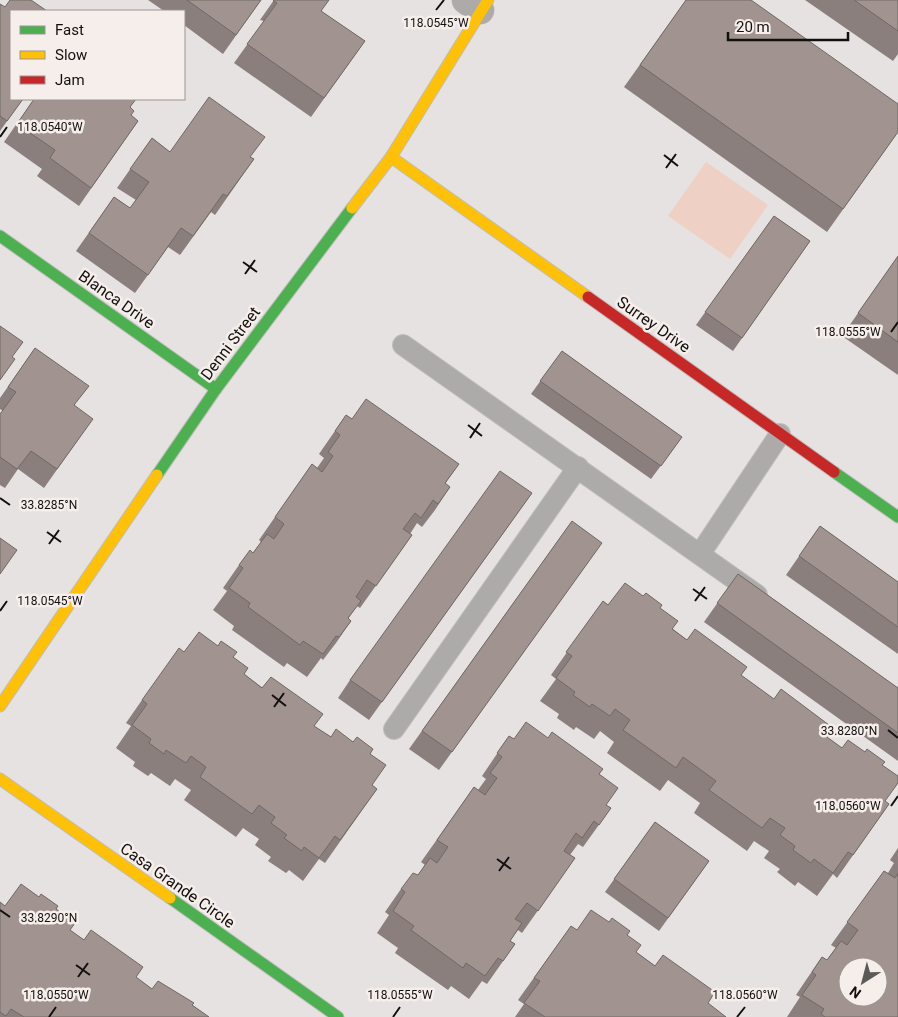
<svg xmlns="http://www.w3.org/2000/svg" width="898" height="1017" font-family="Roboto,sans-serif">
  <style>
    .green { fill: #eed0c4 }
    .lines { fill: none; stroke-linecap: round; stroke-linejoin: round }
    .lane-casing { stroke: #bfbdbc; stroke-width: 22 }
    .street-casing { stroke: #bfbdbc; stroke-width: 29 }
    .fast-casing { stroke: #bfbdbc; stroke-width: 13 }
    .slow-casing { stroke: #bfbdbc; stroke-width: 13 }
    .jam-casing { stroke: #bfbdbc; stroke-width: 13 }
    .lane { stroke: #acabaa; stroke-width: 20 }
    .street { stroke: #acabaa; stroke-width: 28 }
    .fast { stroke: #4caf50; stroke-width: 11 }
    .slow { stroke: #ffc107; stroke-width: 11 }
    .jam { stroke: #c62828; stroke-width: 11 }
    .wall { fill: #8a7f7c }
    .building { fill: #a19490; stroke: #716865; fill-rule: evenodd }
    .ticks { fill: none; stroke: #12100f; stroke-width: 2 }
    .labels { text-anchor: middle; stroke-width: 5; stroke-linejoin: round; paint-order: stroke }
    .street-label { font-size: 16px; fill: #12100f; stroke: #f6eeeb }
    .ticks-label { font-size: 12px; text-anchor: middle; fill: #12100f; stroke: #f6eeeb; stroke-width: 5; stroke-linejoin: round; paint-order: stroke }
  </style>
  <rect width="100%" height="100%" fill="#e6e2e1"/>
  <!-- green -->
  <path class="green" d="M706,162L768,205L730,259L668,216Z"/>
  <g class="lines">
    <!-- lane casing -->
    <g class="lane-casing">
      <g id="lane">
        <path d="M403,345L757,595"/>
        <path d="M700,554L780,434"/>
        <path d="M394,729L578,467"/>
      </g>
    </g>
    <!-- street casing -->
    <g class="street-casing">
      <path id="street" d="M466,0L480,10"/>
    </g>
    <!-- fast casing -->
    <g class="fast-casing">
      <g id="fast">
        <path d="M0,236L216,389"/>
        <path d="M834,472L898,517"/>
        <path d="M157,475L216,389L352,208"/>
        <path d="M170,898L338,1017"/>
      </g>
    </g>
    <!-- slow casing -->
    <g class="slow-casing">
      <g id="slow">
        <path d="M391,157L588,297"/>
        <path d="M352,208L391,157L488,0"/>
        <path d="M0,706L157,475"/>
        <path d="M0,779L170,898"/>
      </g>
    </g>
    <!-- jam casing -->
    <g class="jam-casing">
      <path id="jam" d="M588,297L834,472"/>
    </g>
    <!-- lane -->
    <use href="#lane" class="lane"/>
    <!-- street -->
    <use href="#street" class="street"/>
    <!-- fast -->
    <use href="#fast" class="fast"/>
    <!-- slow -->
    <use href="#slow" class="slow"/>
    <!-- jam -->
    <use href="#jam" class="jam"/>
  </g>
  <!-- wall -->
  <g class="wall">
    <path d="M148,0H261L223,54L184,25V11H164Z"/>
    <path d="M274,0L321,11L365,41L311,117L234,63L264,21L260,20Z"/>
    <path d="M686,0L898,132L827,232L624,87Z"/>
    <path d="M805,0H898V54L893,61Z"/>
    <path d="M0,4L11,11L23,99L0,131Z"/>
    <path d="M34,99L130,107L131,116L138,121L79,206L37,176L42,169L4,142Z"/>
    <path d="M152,138L170,152L250,157L254,159L215,215L211,212L180,255L168,247L135,293L76,251L114,197L130,208L136,200L117,188Z"/>
    <path d="M774,216L810,241L733,351L696,325Z"/>
    <path d="M898,256V375L842,336Z"/>
    <path d="M35,348L75,405L80,437L44,488L18,469L5,488L0,485V414L3,411L0,409V398Z"/>
    <path d="M562,351L682,437L651,479L531,394Z"/>
    <path d="M346,415L352,419L459,464L445,484L450,487L435,510L422,527L417,523L410,534L412,535L360,608L357,606L348,619L351,621L336,643L323,660L321,658L307,677L287,663L284,667L232,630L234,626L213,610L227,591L223,588L239,565L253,553L261,542L259,540L312,464L317,468L324,458L319,454Z"/>
    <path d="M532,493L369,720L338,698L350,680Z"/>
    <path d="M572,521L589,561L439,770L409,749Z"/>
    <path d="M820,526L898,582V654L786,575Z"/>
    <path d="M738,574L898,688V761L704,622Z"/>
    <path d="M603,601L608,605L660,608L673,629L687,640L741,676L842,748L883,765L885,802L889,804L837,878L833,874L817,896L798,882L795,886L777,872L780,869L764,858L769,851L754,841L747,851L694,813L700,803L668,780L660,791L607,753L614,742L600,731L594,739L576,727L574,730L557,718L559,714L540,701L556,679L551,675Z"/>
    <path d="M184,652L233,657L244,674L314,726L331,737L370,754L372,785L377,789L325,863L319,859L303,881L289,870L286,873L268,861L271,857L255,845L259,839L243,828L236,837L184,800L191,790L175,779L170,786L151,773L148,776L133,766L135,762L116,748L131,726L126,723L142,700Z"/>
    <path d="M509,736L514,739L599,774L606,805L611,808L583,847L578,844L570,855L575,858L522,933L518,930L510,941L515,944L487,984L482,981L469,999L451,986L448,990L395,953L398,948L377,933L389,915L385,912L401,889L418,875L425,865L421,862L474,787L478,790L486,779L482,776Z"/>
    <path d="M655,822L709,861L659,931L605,892Z"/>
    <path d="M898,848V1017H787L800,997L796,995L806,980L822,957L827,960L836,948L831,945L884,871L888,873L894,863L890,860Z"/>
    <path d="M0,902L5,906L56,909L70,930L152,989L192,1005L209,1017H0Z"/>
    <path d="M571,926L576,930L627,935L636,952L726,1017H515L524,1004L518,1000Z"/>
  </g>
  <!-- building -->
  <g class="building">
    <path d="M10,0H31L47,11H11V99H23L7,121L0,116V4L5,7Z"/>
    <path d="M187,0H261L236,35Z"/>
    <path d="M274,0H329L321,11L365,41L324,98L247,44L277,3L273,1Z"/>
    <path d="M686,0H751L898,104V132L843,209L640,65Z"/>
    <path d="M854,0H898V31Z"/>
    <path d="M209,97L265,137L250,157L254,159L227,196L223,194L193,236L181,228L148,275L89,233L114,197L130,208L149,182L130,169L152,138L170,152Z"/>
    <path d="M34,99H136L130,107L134,111L131,115L138,121L91,188L50,158L55,150L17,124Z"/>
    <path d="M774,216L810,241L742,338L705,312Z"/>
    <path d="M898,256V342L858,313Z"/>
    <path d="M0,326L23,342L12,357L15,359L0,380Z"/>
    <path d="M35,348L89,386L74,405L93,419L57,469L31,451L17,469L0,457V414L16,392L8,387Z"/>
    <path d="M562,351L682,437L661,466L540,381Z"/>
    <path d="M366,399L459,464L445,483L450,487L438,504L433,500L421,518L415,513L403,529L412,535L376,586L367,580L356,597L361,601L348,618L351,621L339,637L336,636L323,654L303,641L300,645L248,607L250,603L229,588L243,568L239,565L250,550L253,553L267,534L274,539L284,524L275,517L312,464L322,472L333,456L328,452L340,435L335,431L346,415L352,419Z"/>
    <path d="M500,471L532,493L382,702L350,680Z"/>
    <path d="M572,521L602,543L452,752L422,731Z"/>
    <path d="M820,526L898,582V627L799,556Z"/>
    <path d="M0,538L17,550L0,574Z"/>
    <path d="M738,574L898,688V733L717,603Z"/>
    <path d="M625,583L643,596L646,593L662,605L660,608L678,621L672,629L687,640L695,629L747,667L741,675L774,699L781,689L833,728L827,737L842,748L848,740L865,752L867,749L885,762L882,765L898,776V783L885,801L889,804L853,855L848,852L833,873L814,859L811,863L793,850L795,846L780,835L785,828L770,818L762,828L709,790L716,781L683,757L676,768L623,730L630,720L615,709L610,716L592,704L590,707L573,695L575,692L556,678L572,656L566,652L603,601L608,605Z"/>
    <path d="M199,632L218,646L221,641L237,652L233,657L248,668L244,674L262,688L271,677L323,714L314,726L331,737L336,729L353,742L357,737L373,749L370,754L386,765L372,785L377,789L340,840L335,836L319,858L304,847L302,851L284,838L287,835L271,823L275,817L259,805L252,814L200,777L206,767L191,756L186,763L166,750L164,754L149,743L151,739L132,725L147,704L142,700L179,648L184,652Z"/>
    <path d="M526,722L548,738L552,732L603,769L599,774L618,788L606,805L611,808L599,825L594,821L582,838L576,833L564,851L575,858L538,911L527,903L515,919L522,923L510,941L515,944L503,961L498,958L485,976L466,963L463,968L411,930L414,926L393,911L405,892L401,889L413,873L418,875L430,858L437,863L448,847L437,840L474,787L485,795L497,778L490,773L502,757L497,753L509,736L514,739Z"/>
    <path d="M655,822L709,861L668,918L614,879Z"/>
    <path d="M884,871L895,878L898,873V1017H825L821,1014L824,1009L802,995L816,975L812,972L822,957L827,960L841,941L847,945L858,930L847,922ZM848,967H878V997H848Z"/>
    <path d="M21,884L39,897L41,894L58,906L56,909L75,923L70,930L84,940L91,930L143,967L136,977L152,989L158,981L194,1003L192,1005L209,1017H24L11,1009L6,1016L0,1012V902L5,906Z"/>
    <path d="M591,910L609,922L612,918L630,931L627,935L641,945L636,952L655,966L663,955L715,992L708,1003L726,1017H545L524,1003L540,981L534,978L571,926L577,930Z"/>
  </g>
  <!-- ticks -->
  <path class="ticks" d="M436,10L444,0M0,137L7,127M664,155L678,166M666,168L676,154M243,262L257,272M245,274L255,260M891,332L898,322M468,425L482,436M470,438L480,423M0,498L10,505M47,532L61,542M49,544L59,530M693,589L707,599M695,601L705,587M0,611L7,601M272,695L286,706M274,707L284,693M888,730L898,738M891,806L898,796M497,859L511,869M499,871L509,857M0,910L10,917M76,965L90,975M78,977L88,963M49,1017L56,1007M393,1017L400,1007M737,1017L745,1007"/>
  <g class="labels">
    <!-- street labels -->
    <g class="street-label">
      <text transform="translate(117 299) rotate(35)" y="6">Blanca Drive</text>
      <text transform="translate(654 324) rotate(35)" y="6">Surrey Drive</text>
      <text transform="translate(230 343) rotate(-53)" y="6">Denni Street</text>
      <text transform="translate(178 885) rotate(35)" y="6">Casa Grande Circle</text>
    </g>
  </g>
  <g class="ticks-label">
    <text x="436" y="27">118.0545°W</text>
    <text x="50" y="131">118.0540°W</text>
    <text x="848" y="336">118.0555°W</text>
    <text x="49" y="509">33.8285°N</text>
    <text x="50" y="605">118.0545°W</text>
    <text x="849" y="735">33.8280°N</text>
    <text x="848" y="810">118.0560°W</text>
    <text x="49" y="922">33.8290°N</text>
    <text x="56" y="999">118.0550°W</text>
    <text x="400" y="999">118.0555°W</text>
    <text x="745" y="999">118.0560°W</text>
  </g>
  <!-- legend -->
  <rect x="10" y="10" width="175" height="90" fill="#f6eeeb" stroke="#9b9593"/>
  <rect x="20" y="26" width="25" height="8" fill="#4caf50" stroke="#9b9593"/>
  <text x="55" y="35" font-size="15" fill="#12100f">Fast</text>
  <rect x="20" y="51" width="25" height="8" fill="#ffc107" stroke="#9b9593"/>
  <text x="55" y="60" font-size="15" fill="#12100f">Slow</text>
  <rect x="20" y="76" width="25" height="8" fill="#c62828" stroke="#9b9593"/>
  <text x="55" y="85" font-size="15" fill="#12100f">Jam</text>
  <!-- north arrow -->
  <g transform="translate(863 982) rotate(216)"><circle r="24" fill="#f6eeeb" stroke="#9b9593"/>
  <path d="M0-4L9 19L0 12L-9 19Z" fill="#5c5a58"/>
  <text y="-8" font-size="14" font-weight="bold" text-anchor="middle" fill="#12100f">N</text>
  </g>
  <!-- scale -->
  <path d="M728 32v8h120v-8" fill="none" stroke="#12100f" stroke-width="2.5"/>
  <text x="736" y="32" font-size="15" fill="#12100f" stroke="#f6eeeb" stroke-width="4" paint-order="stroke">20 m</text>
</svg>
